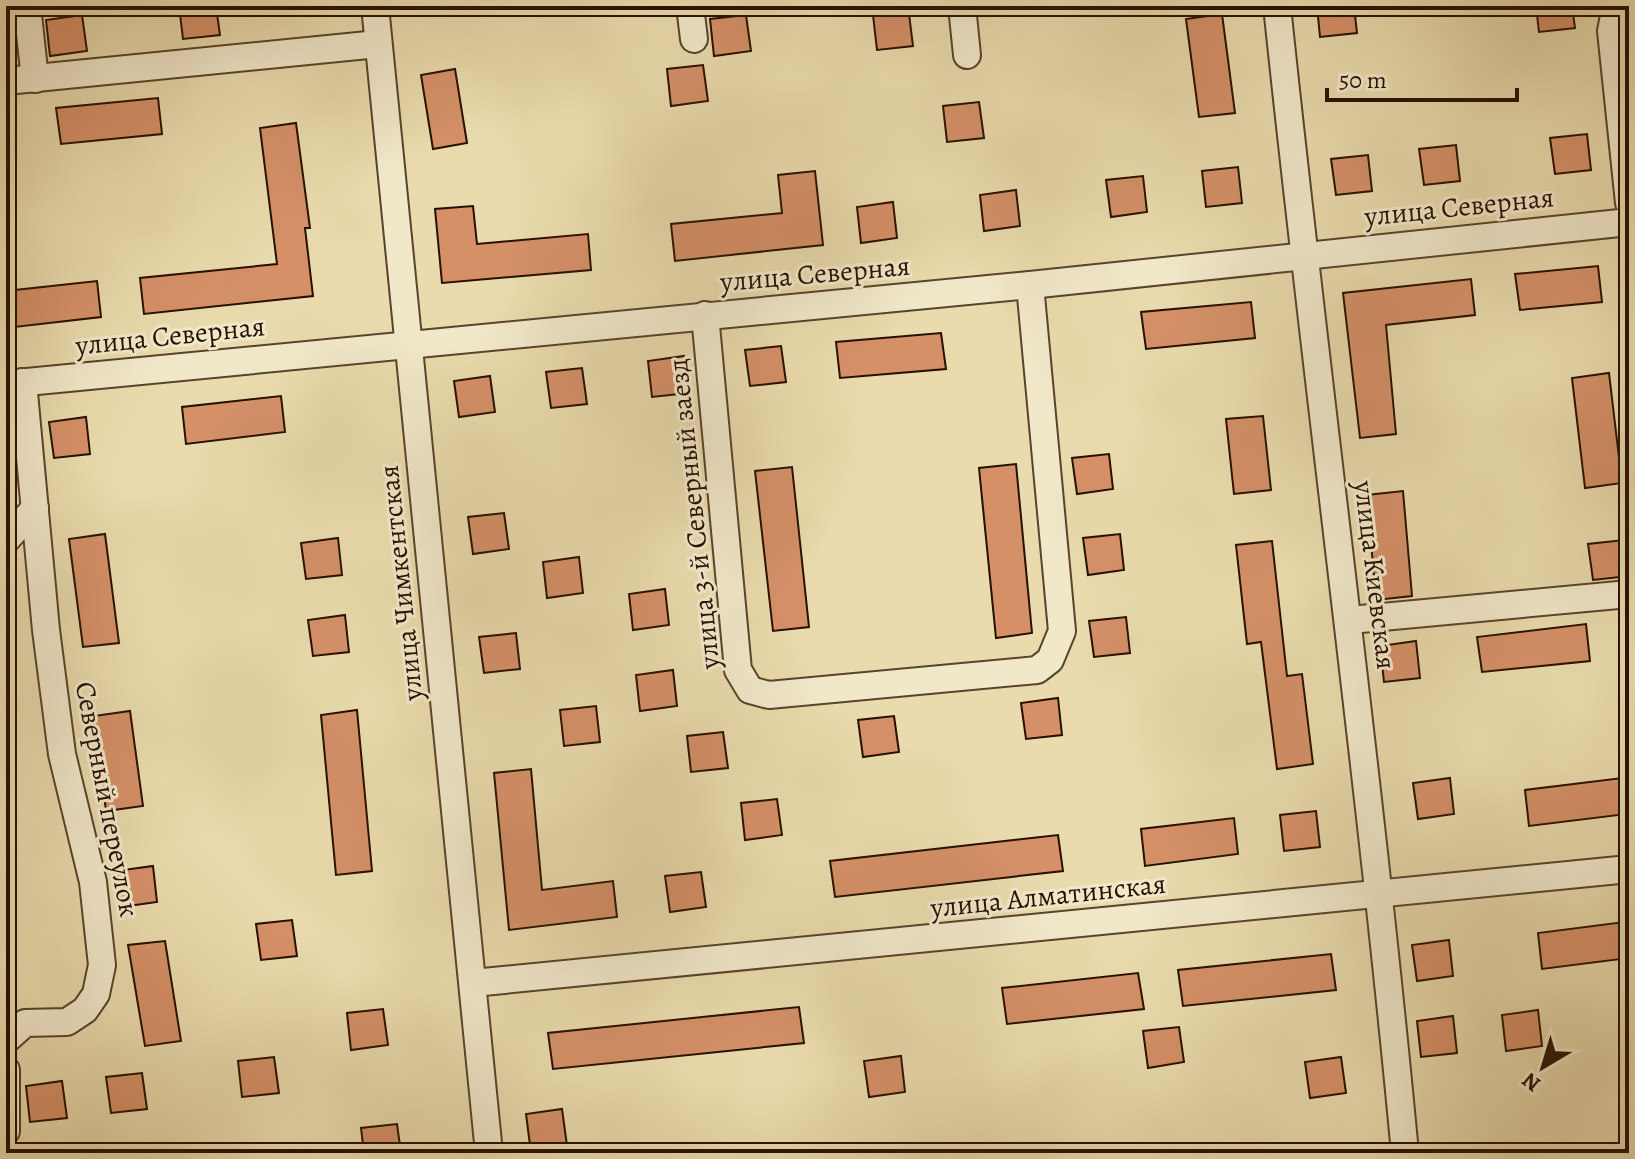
<svg xmlns="http://www.w3.org/2000/svg" width="1635" height="1159" font-family="Alegreya,serif">
  <style>
    .building { fill: #d59068; stroke: #271001; stroke-width: 2 }
    .lines { fill: none; stroke-linecap: round; stroke-linejoin: round }
    .minor-casing { stroke: #58432c; stroke-width: 30 }
    .minor { stroke: #f1e8ca; stroke-width: 26 }
    .labels { text-anchor: middle; stroke-width: 6; stroke-linejoin: round; paint-order: stroke }
    .street-label { font-size: 28px; fill: #271001; stroke: #f1e8ca }
  </style>
  <rect width="100%" height="100%" fill="#e9dbad"/>
  <filter id="stains"><feTurbulence type="fractalNoise" baseFrequency=".0025" numOctaves="4"/><feColorMatrix values="0 0 0 0 .2 0 0 0 0 .09 0 0 0 0 .02 0 0 0 .5 -.17"/></filter>
  <radialGradient id="worn" r=".72"><stop offset=".6" stop-color="#630" stop-opacity="0"/><stop offset="1" stop-color="#630" stop-opacity=".3"/></radialGradient>
  <!-- building -->
  <g class="building">
    <path d="M179,6H216L220,35L183,39Z"/>
    <path d="M872,6H908L913,46L877,50Z"/>
    <path d="M1317,6H1354L1357,33L1320,37Z"/>
    <path d="M1536,6H1572L1575,28L1539,32Z"/>
    <path d="M1222,14L1235,113L1199,117L1186,19Z"/>
    <path d="M82,15L87,51L50,56L46,20Z"/>
    <path d="M746,15L751,51L714,56L710,19Z"/>
    <path d="M703,65L708,101L671,106L667,69Z"/>
    <path d="M455,69L467,143L433,149L421,75Z"/>
    <path d="M158,98L162,134L61,144L56,108Z"/>
    <path d="M979,102L984,138L947,142L943,106Z"/>
    <path d="M296,123L310,228H305L313,296L144,314L140,278L277,264L260,128Z"/>
    <path d="M1587,134L1591,170L1555,174L1550,138Z"/>
    <path d="M1456,145L1460,181L1424,185L1419,149Z"/>
    <path d="M1368,155L1372,191L1336,195L1331,159Z"/>
    <path d="M1238,167L1242,203L1206,207L1202,171Z"/>
    <path d="M815,171L823,245L675,261L671,224L782,213L778,175Z"/>
    <path d="M1143,176L1147,212L1111,217L1106,180Z"/>
    <path d="M1016,190L1020,226L984,231L980,195Z"/>
    <path d="M893,202L897,238L861,243L857,207Z"/>
    <path d="M473,206L477,244L588,234L591,270L442,283L435,209Z"/>
    <path d="M1598,266L1602,302L1520,310L1515,274Z"/>
    <path d="M1471,279L1475,315L1386,325L1396,434L1360,438L1343,293Z"/>
    <path d="M97,281L101,317L6,328V291Z"/>
    <path d="M1251,302L1255,338L1146,349L1141,312Z"/>
    <path d="M941,333L946,369L840,378L836,342Z"/>
    <path d="M781,346L786,382L750,386L745,350Z"/>
    <path d="M684,356L688,393L652,397L648,361Z"/>
    <path d="M582,368L587,404L551,408L546,372Z"/>
    <path d="M1609,373L1622,483L1585,488L1572,378Z"/>
    <path d="M490,376L495,412L459,417L454,381Z"/>
    <path d="M281,396L285,432L186,444L182,407Z"/>
    <path d="M1263,416L1271,490L1234,494L1226,419Z"/>
    <path d="M86,417L90,454L54,458L49,422Z"/>
    <path d="M1109,454L1113,489L1077,494L1072,458Z"/>
    <path d="M1016,464L1032,633L996,638L979,468Z"/>
    <path d="M792,467L809,627L773,631L755,471Z"/>
    <path d="M1403,491L1412,596L1376,600L1367,495Z"/>
    <path d="M504,513L509,549L473,554L468,517Z"/>
    <path d="M105,534L119,643L83,647L69,539Z"/>
    <path d="M1120,534L1124,570L1088,575L1083,538Z"/>
    <path d="M338,538L342,575L306,579L301,543Z"/>
    <path d="M1624,540L1629,576L1593,580L1588,544Z"/>
    <path d="M1272,541L1287,676L1302,674L1313,764L1277,769L1261,642L1247,644L1236,545Z"/>
    <path d="M579,557L583,593L547,598L543,562Z"/>
    <path d="M665,589L669,625L633,630L629,594Z"/>
    <path d="M345,615L349,652L313,656L308,620Z"/>
    <path d="M1126,617L1130,653L1094,657L1089,621Z"/>
    <path d="M1586,624L1590,661L1482,672L1477,637Z"/>
    <path d="M516,633L520,669L484,673L479,637Z"/>
    <path d="M1416,641L1420,678L1384,682L1380,646Z"/>
    <path d="M673,670L677,706L640,711L636,675Z"/>
    <path d="M1058,698L1062,735L1026,739L1021,703Z"/>
    <path d="M596,706L600,742L564,746L560,710Z"/>
    <path d="M357,710L372,871L336,875L321,715Z"/>
    <path d="M130,711L143,806L106,811L94,716Z"/>
    <path d="M894,716L899,752L863,757L858,720Z"/>
    <path d="M723,732L728,768L691,772L687,736Z"/>
    <path d="M531,769L542,890L613,881L617,917L509,930L494,773Z"/>
    <path d="M1450,778L1454,814L1418,819L1413,783Z"/>
    <path d="M1622,778L1627,814L1529,826L1525,790Z"/>
    <path d="M777,799L782,835L745,840L741,803Z"/>
    <path d="M1316,811L1320,847L1284,851L1280,815Z"/>
    <path d="M1234,818L1238,854L1145,866L1141,829Z"/>
    <path d="M1058,835L1063,871L835,897L830,861Z"/>
    <path d="M153,866L157,902L121,907L116,871Z"/>
    <path d="M701,872L706,907L670,912L665,876Z"/>
    <path d="M292,920L297,956L261,960L256,924Z"/>
    <path d="M1624,922L1629,958L1542,969L1538,933Z"/>
    <path d="M1449,940L1453,976L1417,981L1412,945Z"/>
    <path d="M165,941L181,1041L145,1046L128,945Z"/>
    <path d="M1331,954L1336,990L1183,1006L1178,970Z"/>
    <path d="M1138,973L1144,1009L1007,1024L1002,988Z"/>
    <path d="M799,1007L804,1043L553,1069L548,1033Z"/>
    <path d="M383,1009L388,1045L351,1050L347,1013Z"/>
    <path d="M1538,1010L1542,1046L1506,1051L1502,1015Z"/>
    <path d="M1453,1016L1457,1053L1421,1057L1417,1021Z"/>
    <path d="M1179,1027L1184,1062L1148,1068L1143,1031Z"/>
    <path d="M901,1056L905,1092L869,1097L864,1061Z"/>
    <path d="M274,1057L279,1093L242,1097L238,1061Z"/>
    <path d="M1341,1057L1346,1093L1310,1098L1305,1062Z"/>
    <path d="M142,1073L147,1109L111,1113L106,1077Z"/>
    <path d="M62,1081L67,1118L30,1122L26,1086Z"/>
    <path d="M562,1109L568,1153H531L526,1114Z"/>
    <path d="M397,1124L401,1153H364L361,1128Z"/>
  </g>
  <g class="lines">
    <!-- minor casing -->
    <g class="minor-casing">
      <g id="minor">
        <path d="M27,6L35,79"/>
        <path d="M375,6L489,1153"/>
        <path d="M690,6L694,39"/>
        <path d="M962,6L967,55"/>
        <path d="M1277,6C1317,389 1369,770 1405,1153"/>
        <path d="M1616,6L1611,31L1629,203"/>
        <path d="M6,81L378,44"/>
        <path d="M705,315L738,670L750,690L769,695L1037,670L1050,660L1062,631L1030,285"/>
        <path d="M6,384L1030,285L1629,222"/>
        <path d="M6,540L35,508"/>
        <path d="M1350,620L1629,594"/>
        <path d="M473,983L1629,869"/>
        <path d="M6,1040L25,1023L67,1022L85,1010L96,994L102,965L93,882L62,754L46,630L23,382"/>
        <path d="M6,1070V1131"/>
      </g>
    </g>
    <!-- minor -->
    <use href="#minor" class="minor"/>
  </g>
  <g class="labels">
    <!-- street labels -->
    <g class="street-label">
      <text transform="translate(1459 206) rotate(-6)" y="10">улица Северная</text>
      <text transform="translate(815 273) rotate(-5)" y="10">улица Северная</text>
      <text transform="translate(170 335) rotate(-6)" y="10">улица Северная</text>
      <text transform="translate(693 514) rotate(-96)" y="10">улица 3-й Северный заезд</text>
      <text transform="translate(1376 575) rotate(83)" y="10">улица Киевская</text>
      <text transform="translate(400 583) rotate(-96)" y="10">улица Чимкентская</text>
      <text transform="translate(108 799) rotate(79)" y="10">Северный переулок</text>
      <text transform="translate(1048 895) rotate(-6)" y="10">улица Алматинская</text>
    </g>
  </g>
  <!-- margin -->
  <rect width="1635" height="1159" fill="none" stroke="#e9dbad" stroke-width="32"/>
  <rect x="8" y="8" width="1619" height="1143" fill="none" stroke="#271001" stroke-width="4"/>
  <rect x="16" y="16" width="1603" height="1127" fill="none" stroke="#271001" stroke-width="2"/>
  <!-- north arrow -->
  <g transform="translate(1543 1067) rotate(218)" stroke="#f1e8ca" stroke-width="6" paint-order="stroke">
  <path d="M0-6L14 30L0 20L-14 30Z" fill="#271001"/>
  <text y="-12" font-size="22" font-weight="bold" text-anchor="middle" fill="#271001">N</text>
  </g>
  <!-- scale -->
  <path d="M1327 88v12h190v-12" fill="none" stroke="#271001" stroke-width="4"/>
  <text x="1339" y="88" font-size="24" fill="#271001" stroke="#f1e8ca" stroke-width="6" paint-order="stroke">50 m</text>
  <rect width="100%" height="100%" filter="url(#stains)"/>
  <rect width="100%" height="100%" fill="url(#worn)"/>
</svg>
